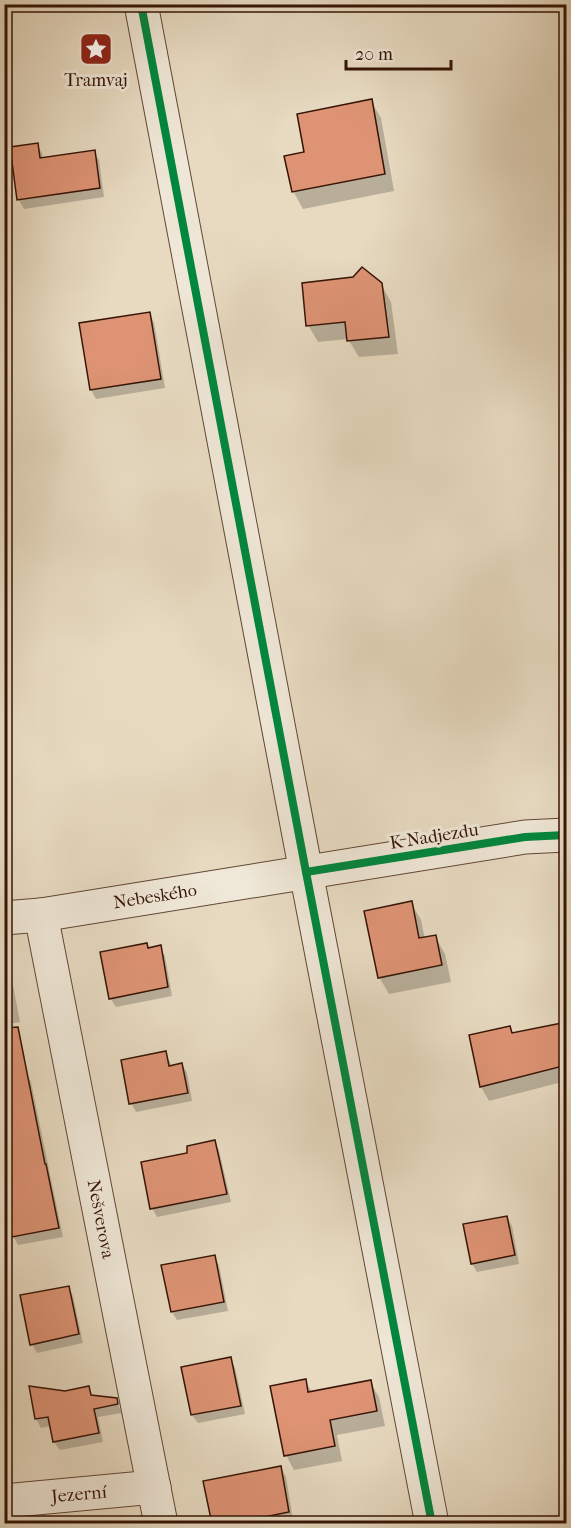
<svg xmlns="http://www.w3.org/2000/svg" width="571" height="1528" font-family="'IM FELL French Canon',serif">
  <style>
    .shadow { fill: #0003 }
    .building { fill: #dd9374; stroke: #361406; stroke-width: 1.5 }
    .lines { fill: none; stroke-linecap: round; stroke-linejoin: round }
    .minor-casing { stroke: #624635; stroke-width: 35 }
    .minor { stroke: #efe7d7; stroke-width: 33 }
    .cycleway-casing { stroke: #efe7d7; stroke-width: 11 }
    .cycleway { stroke: #00873e; stroke-width: 8 }
    .labels { text-anchor: middle; stroke-width: 6; stroke-linejoin: round; paint-order: stroke }
    .poi-label { font-size: 18px; fill: #361406; stroke: #efe7d7 }
    .street-label { font-size: 18px; fill: #361406; stroke: #efe7d7 }
  </style>
  <rect width="100%" height="100%" fill="#e7dac1"/>
  <filter id="stains"><feTurbulence type="fractalNoise" baseFrequency=".00333" numOctaves="4"/><feColorMatrix values="0 0 0 0 .2 0 0 0 0 .09 0 0 0 0 .02 0 0 0 .5 -.17"/></filter>
  <radialGradient id="worn" r=".72"><stop offset=".6" stop-color="#630" stop-opacity="0"/><stop offset="1" stop-color="#630" stop-opacity=".3"/></radialGradient>
  <!-- shadow -->
  <g class="shadow">
    <path d="M371,101L381,118L394,191L303,209L293,191L306,153Z"/>
    <path d="M37,145L42,153L43,159L94,152L99,160L104,197L24,209L19,200Z"/>
    <path d="M381,284L391,302L398,354L359,357L348,339L318,342L308,325Z"/>
    <path d="M149,313L154,322L165,388L96,399L91,390Z"/>
    <path d="M411,903L421,920L425,939L435,937L445,954L451,982L389,994L379,977Z"/>
    <path d="M160,947L165,956L172,996L116,1007L110,998L148,949Z"/>
    <path d="M4,967H6L11,975L20,1022L4,1025Z"/>
    <path d="M566,1024V1081L489,1101L481,1087L509,1027L513,1035Z"/>
    <path d="M165,1053L170,1062L171,1067L182,1064L187,1073L192,1101L136,1112L131,1103Z"/>
    <path d="M26,1073L31,1082L63,1237L18,1245L13,1236Z"/>
    <path d="M214,1142L219,1150L231,1202L157,1217L152,1208L189,1154Z"/>
    <path d="M507,1217L512,1226L519,1264L477,1272L472,1264Z"/>
    <path d="M214,1257L219,1265L228,1311L177,1320L172,1312Z"/>
    <path d="M68,1288L73,1296L83,1343L37,1353L32,1344Z"/>
    <path d="M230,1359L235,1368L245,1414L198,1423L192,1415Z"/>
    <path d="M305,1381L312,1392L370,1382L379,1397L385,1426L337,1435L342,1461L294,1470L286,1455Z"/>
    <path d="M31,1388L65,1393L89,1388L93,1397L116,1400L122,1413L98,1417L103,1442L60,1450L54,1442L51,1426L41,1428L36,1419Z"/>
    <path d="M281,1468L286,1477L293,1520L278,1524H213Z"/>
  </g>
  <!-- building -->
  <g class="building">
    <path d="M372,99L385,174L292,192L284,156L304,152L297,114Z"/>
    <path d="M38,143L40,158L95,150L100,188L17,200L10,147Z"/>
    <path d="M362,267L382,283L389,337L347,341L345,322L306,326L302,283L353,277Z"/>
    <path d="M150,312L161,379L90,390L79,323Z"/>
    <path d="M412,901L419,938L436,935L442,965L378,978L364,911Z"/>
    <path d="M147,943L148,948L161,945L168,987L109,999L100,952Z"/>
    <path d="M567,1022V1065L480,1087L469,1035L510,1026L512,1033Z"/>
    <path d="M18,1027L45,1164H46L59,1228L12,1237L4,1200V1028Z"/>
    <path d="M166,1051L169,1066L182,1063L188,1093L129,1104L121,1060Z"/>
    <path d="M215,1140L227,1194L150,1209L141,1162L187,1153V1146Z"/>
    <path d="M507,1216L515,1255L471,1264L463,1224Z"/>
    <path d="M215,1255L224,1302L171,1312L161,1265Z"/>
    <path d="M69,1286L79,1334L30,1345L20,1295Z"/>
    <path d="M231,1357L241,1406L191,1415L181,1367Z"/>
    <path d="M306,1379L308,1392L371,1380L377,1411L330,1420L335,1446L284,1456L270,1386Z"/>
    <path d="M29,1386L65,1391L89,1386L91,1395L117,1398L118,1404L94,1409L99,1433L53,1442L48,1417L35,1419Z"/>
    <path d="M281,1466L289,1512L230,1524H212L203,1481Z"/>
  </g>
  <g class="lines">
    <!-- minor casing -->
    <g class="minor-casing">
      <g id="minor">
        <path d="M141,4L306,872L432,1524"/>
        <path d="M41,915L161,1524"/>
        <path d="M4,918L41,915L525,837L566,835"/>
        <path d="M4,1501L154,1487"/>
      </g>
    </g>
    <!-- minor -->
    <use href="#minor" class="minor"/>
    <!-- cycleway casing -->
    <g class="cycleway-casing">
      <g id="cycleway">
        <path d="M141,4L306,872L432,1524"/>
        <path d="M306,872L525,837L566,835"/>
      </g>
    </g>
    <!-- cycleway -->
    <use href="#cycleway" class="cycleway"/>
  </g>
  <!-- icons -->
  <defs>
    <g id="sight-square" transform="scale(1.725)"><rect x="-9" y="-9" width="18" height="18" rx="4" fill="#8f2418" stroke="#efe7d7"/><path d="M0-6L1.8-2.2L6-1.7L2.9 1.2L3.7 5.4L0 3.3L-3.7 5.4L-2.9 1.2L-6-1.7L-1.8-2.2Z" fill="#fff"/></g>
  </defs>
  <g fill-rule="evenodd">
    <use href="#sight-square" x="96" y="49"/>
  </g>
  <g class="labels">
    <!-- poi labels -->
    <g class="poi-label">
      <text x="96" y="86">Tramvaj</text>
    </g>
    <!-- street labels -->
    <g class="street-label">
      <text transform="translate(434 836) rotate(-9)" y="6">K Nadjezdu</text>
      <text transform="translate(155 896) rotate(-9)" y="6">Nebeského</text>
      <text transform="translate(101 1219) rotate(79)" y="6">Nešverova</text>
      <text transform="translate(79 1494) rotate(-5)" y="6">Jezerní</text>
    </g>
  </g>
  <!-- margin -->
  <rect width="571" height="1528" fill="none" stroke="#e7dac1" stroke-width="24"/>
  <rect x="6" y="6" width="559" height="1516" fill="none" stroke="#361406" stroke-width="3"/>
  <rect x="12" y="12" width="547" height="1504" fill="none" stroke="#361406" stroke-width="1.5"/>
  <!-- scale -->
  <path d="M346 60v9h105v-9" fill="none" stroke="#361406" stroke-width="3"/>
  <text x="355" y="60" font-size="18" fill="#361406" stroke="#efe7d7" stroke-width="4.5" paint-order="stroke">20 m</text>
  <rect width="100%" height="100%" filter="url(#stains)"/>
  <rect width="100%" height="100%" fill="url(#worn)"/>
</svg>
